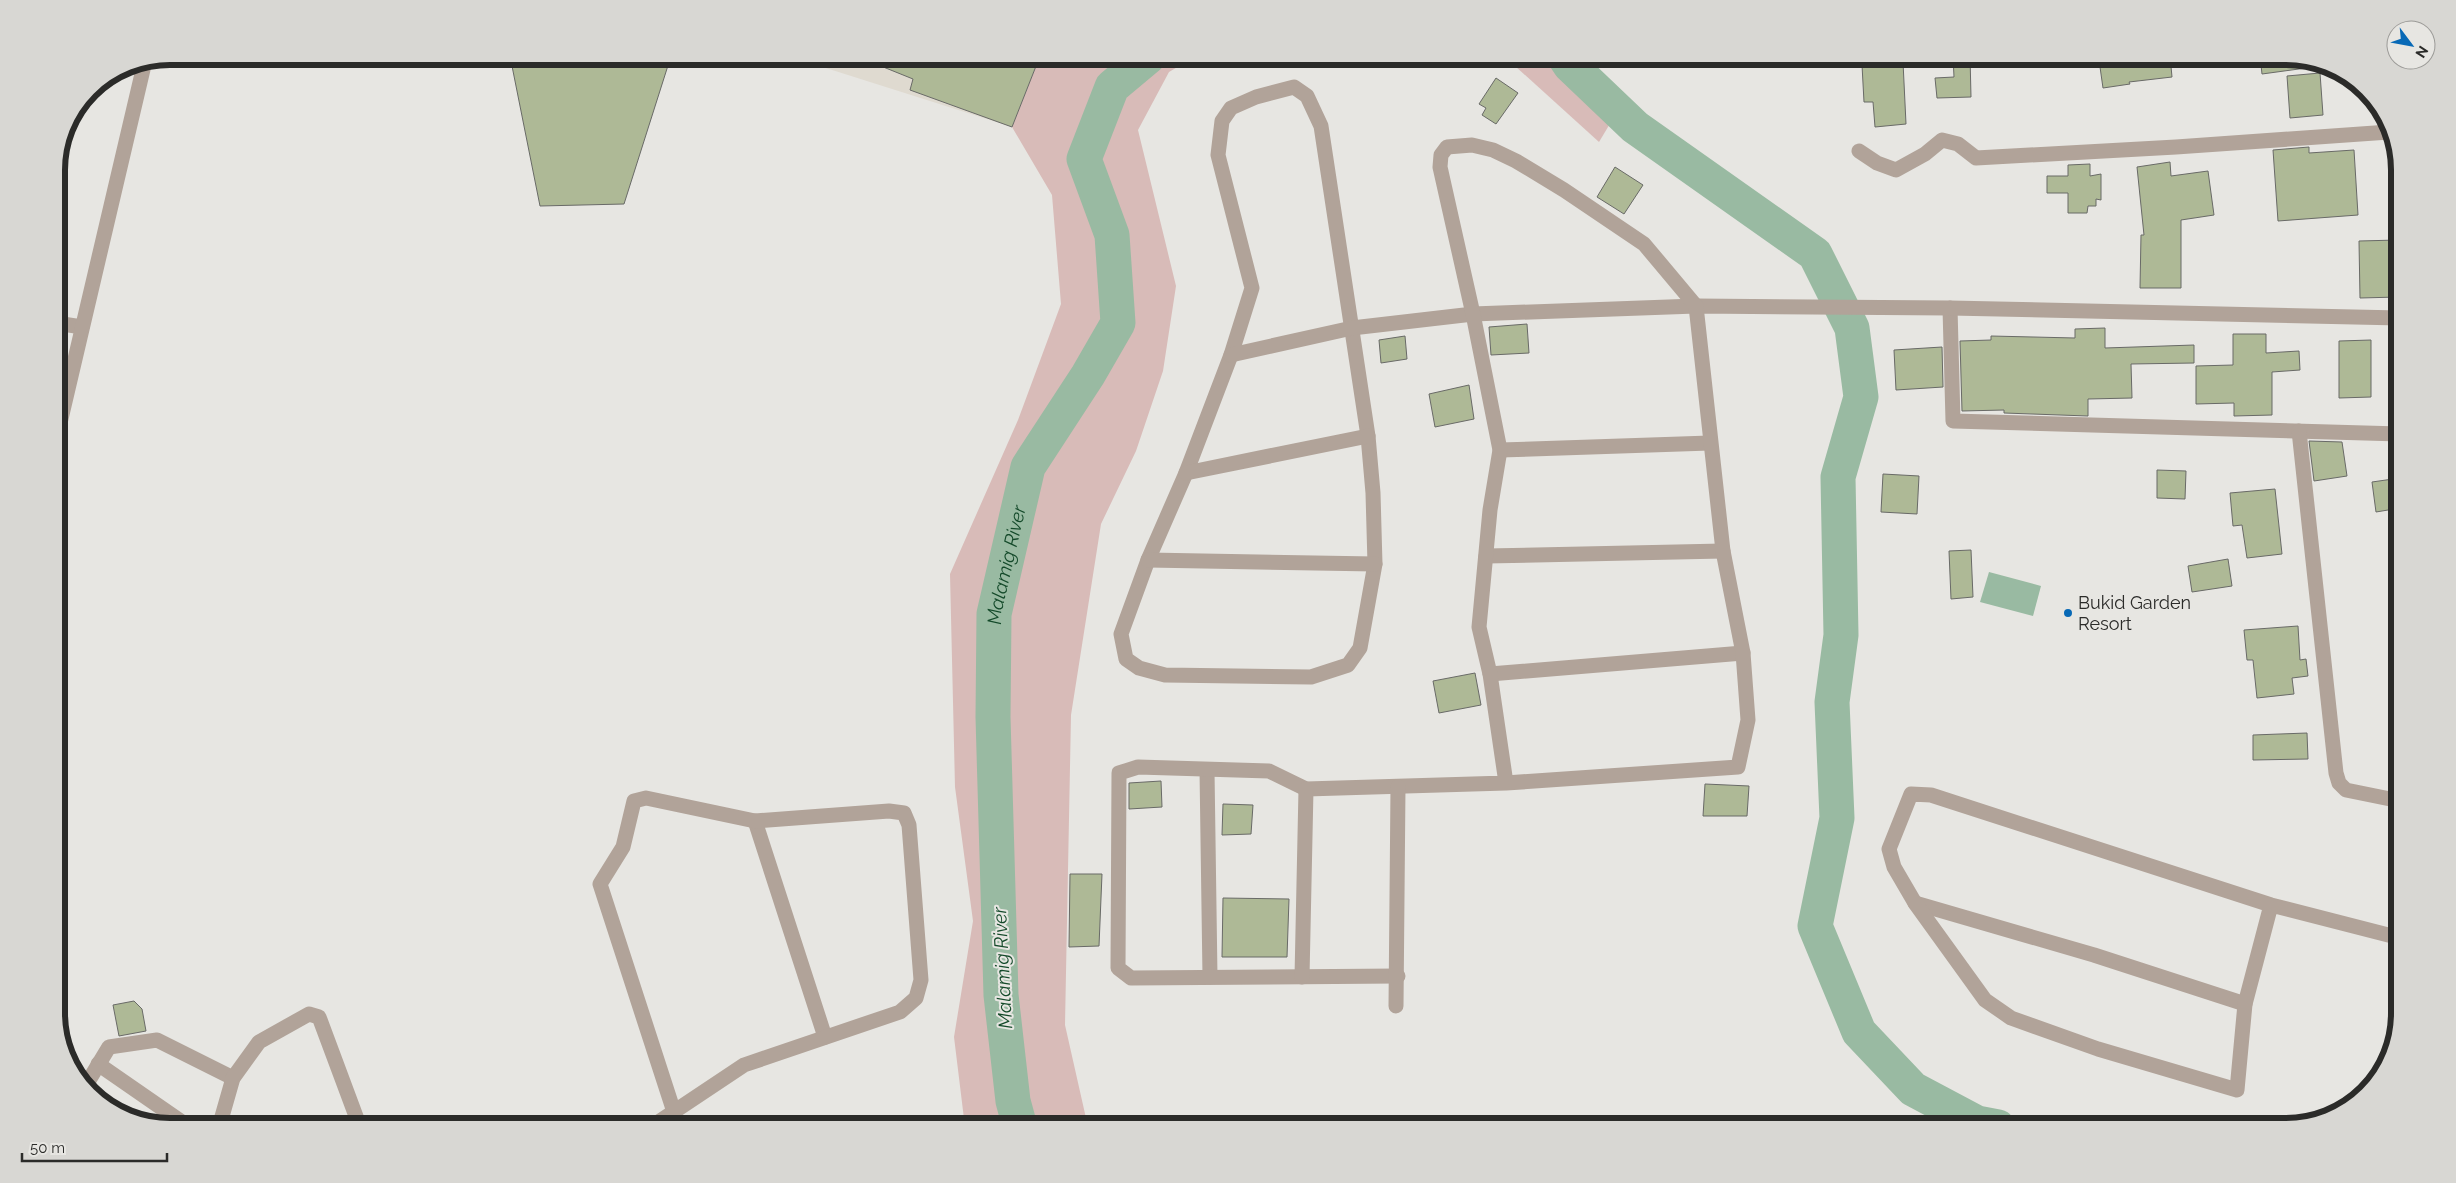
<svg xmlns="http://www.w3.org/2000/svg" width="2456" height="1183" font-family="Raleway,sans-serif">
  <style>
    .built { fill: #dfdad0 }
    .green { fill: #d8bbb8 }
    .water { fill: #99baa2 }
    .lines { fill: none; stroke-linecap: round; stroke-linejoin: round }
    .river { stroke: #99baa2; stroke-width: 35 }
    .building { fill: #aeb996; stroke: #696a67 }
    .minor { stroke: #b1a399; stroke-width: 15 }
    .poi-dot { fill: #0869b6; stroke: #e7e6e2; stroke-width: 2 }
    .labels { text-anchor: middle; stroke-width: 4; stroke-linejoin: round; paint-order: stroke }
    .poi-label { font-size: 18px; fill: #2b2b29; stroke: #e7e6e2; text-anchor: start }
    .water-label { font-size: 19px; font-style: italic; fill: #144a2a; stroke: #e7e6e2 }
    .rim { fill: none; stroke: #2b2b29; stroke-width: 6 }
  </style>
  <rect width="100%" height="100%" fill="#e7e6e2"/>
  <!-- built -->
  <path class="built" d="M788,56H1040L1012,127Z"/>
  <!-- green -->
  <g class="green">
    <path d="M1040,56H1196L1169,72L1138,130L1176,286L1163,371L1136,451L1101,524L1071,715L1065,1025L1088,1127H965L954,1037L973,921L955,787L950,574L1018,420L1061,304L1052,195L1012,127Z"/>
    <path d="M1504,56H1545L1611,122L1599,142Z"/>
  </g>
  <!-- water -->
  <path class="water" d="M1989,572L2041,586L2033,616L1980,602Z"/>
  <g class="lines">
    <!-- river -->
    <g class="river">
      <path d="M1564,56L1570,65L1635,127L1815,254L1852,328L1861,397L1838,477L1841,635L1832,702L1837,818L1815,926L1859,1032L1913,1089L1977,1123L1998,1127"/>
      <path id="s1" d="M1020,1127L1013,1101L1001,995L993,717L994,614L1028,467L1088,375L1118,323L1112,235L1084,159L1112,87L1149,56"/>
    </g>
  </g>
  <!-- building -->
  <g class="building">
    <path d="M510,56H671L624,204L540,206Z"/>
    <path d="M856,56H1040L1012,127L910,90L913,79Z"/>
    <path d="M1953,56H1970L1971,97L1937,98L1935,78L1954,77Z"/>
    <path d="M2125,56H2170L2172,77L2129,82L2130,84L2103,88L2099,60Z"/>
    <path d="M2260,56H2286L2320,63L2321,66L2262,74Z"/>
    <path d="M1903,62L1906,124L1875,127L1873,102H1864L1862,65Z"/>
    <path d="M2320,73L2323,115L2290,118L2287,76Z"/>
    <path d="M1496,78L1518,93L1496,124L1482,115L1486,108L1479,104Z"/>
    <path d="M2309,147V153L2354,150L2358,215L2278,221L2273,150Z"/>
    <path d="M2170,162L2171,176L2208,171L2214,215L2181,220V288H2140L2141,235H2144L2137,167Z"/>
    <path d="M2090,164V176L2101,174V200L2096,199V206H2088L2087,213H2068V193H2047V176H2068V165Z"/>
    <path d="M1615,167L1643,185L1624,214L1597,197Z"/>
    <path d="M2398,240V297L2360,298L2359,241Z"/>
    <path d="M1527,324L1529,353L1491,355L1489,327Z"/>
    <path d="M2105,328V348L2194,345V363L2131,364L2132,398L2088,399V416L2004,413V410L1962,411L1960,341L1991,340V336L2075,338V329Z"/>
    <path d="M2233,334H2266V353L2299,351L2300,370L2272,372V415L2234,416V403L2196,404V366L2233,365Z"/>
    <path d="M1405,336L1407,359L1381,363L1379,340Z"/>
    <path d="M2371,340V397L2339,398V341Z"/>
    <path d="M1942,347L1943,387L1896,390L1894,350Z"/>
    <path d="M1469,385L1474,419L1435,427L1429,394Z"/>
    <path d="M2309,441L2342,442L2347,476L2314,481Z"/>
    <path d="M2157,470L2186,471L2185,499L2157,498Z"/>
    <path d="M1883,474L1919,476L1917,514L1881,512Z"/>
    <path d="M2400,478V508L2376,512L2372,482Z"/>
    <path d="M2275,489L2282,554L2247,558L2242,525L2233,526L2230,493Z"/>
    <path d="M1971,550L1973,597L1951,599L1949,551Z"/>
    <path d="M2228,559L2232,586L2192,592L2188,566Z"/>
    <path d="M2298,626L2300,660L2306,659L2308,676L2292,678L2294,694L2257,698L2253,660H2247L2244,630Z"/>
    <path d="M1475,673L1481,705L1439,713L1433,681Z"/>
    <path d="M2307,733L2308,759L2253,760V735Z"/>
    <path d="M1161,781L1162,807L1129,809V783Z"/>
    <path d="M1705,784L1749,786L1747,816H1703Z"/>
    <path d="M1223,804L1253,805L1251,834L1222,835Z"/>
    <path d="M1070,874H1102L1099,946L1069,947Z"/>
    <path d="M1223,898L1289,899L1287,957H1222Z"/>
    <path d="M134,1001L142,1009L146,1031L119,1036L113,1005Z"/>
  </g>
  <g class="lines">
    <!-- minor -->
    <g class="minor">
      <path d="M1294,87L1307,96L1321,126L1368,436L1373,493L1375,564L1360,648L1348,665L1311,677L1165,675L1139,668L1126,659L1121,634L1148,560L1186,473L1231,355L1252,288L1218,155L1222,121L1231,108L1256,97Z"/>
      <path d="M1859,151L1877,163L1896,170L1925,154L1942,140L1958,144L1976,158L2176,147L2389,132"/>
      <path d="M1950,308L1953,421L2400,434"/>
      <path d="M56,323L82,327"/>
      <path d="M1231,355L1352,328L1473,314L1696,306L1950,308L2400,318"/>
      <path d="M2299,431L2336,773L2339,783L2346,790L2400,801"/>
      <path d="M56,440L145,61"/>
      <path d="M1500,450L1710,443"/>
      <path d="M1186,473L1368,436"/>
      <path d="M1486,556L1723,551"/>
      <path d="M1148,560L1375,564"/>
      <path d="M1490,674L1743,653"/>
      <path d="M1207,770L1210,977"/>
      <path d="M755,821L825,1037"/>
      <path d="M1915,903L2094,955L2245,1004"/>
      <path d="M2271,905L2245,1004L2237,1090L2098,1049L2011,1018L1985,1000L1915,903L1894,867L1889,849L1911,794L1931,795L2271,905L2400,938"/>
      <path d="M1398,976L1131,978L1118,968L1119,773L1138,767L1269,771L1306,789L1506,783L1738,767L1748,720L1743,653L1723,551L1696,306L1644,244L1564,190L1516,161L1493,150L1472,145L1447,147L1441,155L1440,167L1473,314L1500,450L1490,510L1479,627L1490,674L1506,783"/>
      <path d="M1302,977L1306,789"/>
      <path d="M1396,1006L1398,787"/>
      <path d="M98,1064L189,1127"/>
      <path d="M86,1085L109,1047L157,1040L233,1078"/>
      <path d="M219,1127L233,1078L259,1042L309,1014L319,1017L360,1127"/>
      <path d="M651,1127L744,1065L900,1012L916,998L921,980L909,825L904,813L889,811L755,821L646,798L634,801L623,847L600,884L674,1112"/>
    </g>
  </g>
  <!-- markers -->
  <circle class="poi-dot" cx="2068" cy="613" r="5"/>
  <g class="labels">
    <!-- poi labels -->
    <g class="poi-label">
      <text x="2078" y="609">Bukid Garden<tspan x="2078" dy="21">Resort</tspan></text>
    </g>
    <!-- water labels -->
    <g class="water-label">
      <text dy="7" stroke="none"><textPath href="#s1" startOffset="565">Malamig River</textPath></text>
      <text transform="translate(1002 968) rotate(-93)" y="7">Malamig River</text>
    </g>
  </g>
  <!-- crop -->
  <path d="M0 0H2456V1183H0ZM170 65H2286A105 105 0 0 1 2391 170V1013A105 105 0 0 1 2286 1118H170A105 105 0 0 1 65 1013V170A105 105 0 0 1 170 65Z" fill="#d8d7d3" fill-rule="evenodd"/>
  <path class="rim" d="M170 65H2286A105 105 0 0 1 2391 170V1013A105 105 0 0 1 2286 1118H170A105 105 0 0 1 65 1013V170A105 105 0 0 1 170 65Z"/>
  <!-- north arrow -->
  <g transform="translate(2411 45) rotate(122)"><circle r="24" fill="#e7e6e2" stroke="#9c9b98"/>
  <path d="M0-4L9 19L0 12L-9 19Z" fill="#0869b6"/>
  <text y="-8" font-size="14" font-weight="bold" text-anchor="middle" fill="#2b2b29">N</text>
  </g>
  <!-- scale -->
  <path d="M22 1153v8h145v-8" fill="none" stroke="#2b2b29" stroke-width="2.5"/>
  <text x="30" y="1153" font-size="15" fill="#2b2b29" stroke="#e7e6e2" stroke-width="4" paint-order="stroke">50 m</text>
</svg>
